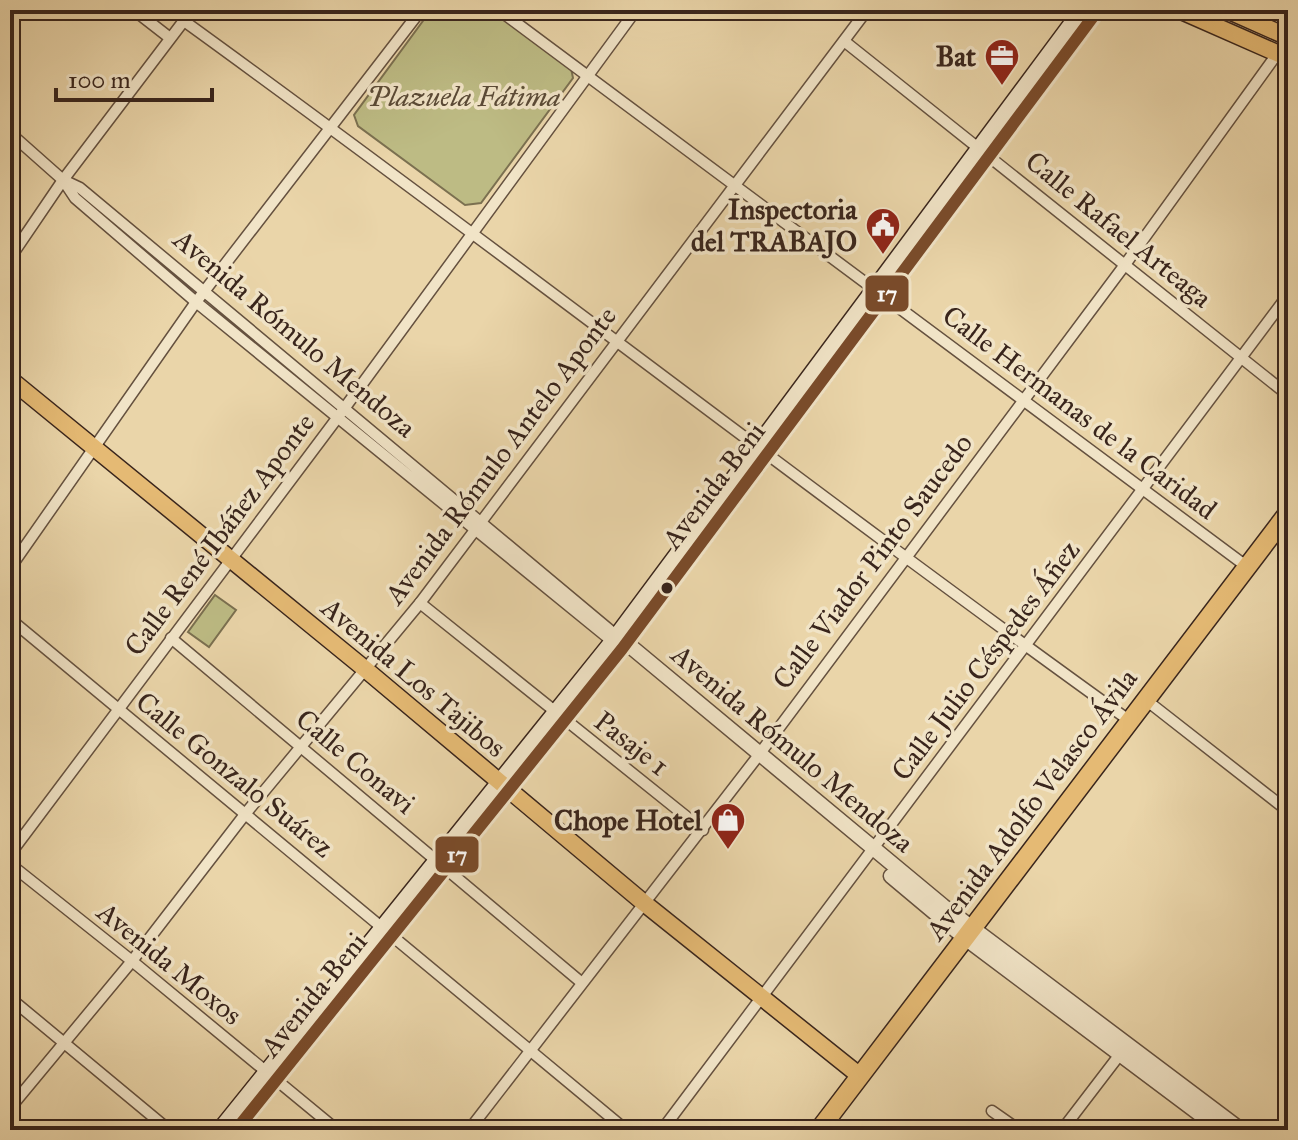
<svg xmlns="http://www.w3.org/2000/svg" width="1298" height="1140" font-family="'IM FELL Great Primer',serif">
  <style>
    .green { fill: #bdbb84; stroke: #7b7050; stroke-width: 2 }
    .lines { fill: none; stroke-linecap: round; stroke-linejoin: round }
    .minor-casing { stroke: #65513f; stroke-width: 13 }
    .tertiary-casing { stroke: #65513f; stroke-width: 17 }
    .secondary-casing { stroke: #39251c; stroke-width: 17 }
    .primary-casing { stroke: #39251c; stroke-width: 19 }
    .trunk-casing { stroke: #39251c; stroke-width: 21 }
    .minor { stroke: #f1e4c7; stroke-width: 10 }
    .tertiary { stroke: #f1e4c7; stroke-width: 14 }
    .secondary { stroke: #f1e4c7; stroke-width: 14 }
    .primary { stroke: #e5ba74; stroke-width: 16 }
    .trunk { stroke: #e5ba74; stroke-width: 18 }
    .bus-1-casing { stroke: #f1e4c7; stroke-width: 18 }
    .bus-1 { stroke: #7a4b2a; stroke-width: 12 }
    .bus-dot { fill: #39251c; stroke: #f1e4c7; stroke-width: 3 }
    .labels { text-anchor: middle; stroke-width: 7; stroke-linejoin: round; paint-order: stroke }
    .poi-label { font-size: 28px; font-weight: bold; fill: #39251c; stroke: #f1e4c7; text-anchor: end }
    .park-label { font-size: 28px; font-style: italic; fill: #5a4a36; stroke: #f1e4c7 }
    .street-label { font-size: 28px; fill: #39251c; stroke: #f1e4c7 }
    .line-badge { stroke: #f1e4c7; stroke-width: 3 }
    .badge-label { font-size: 22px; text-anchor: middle; font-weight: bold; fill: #fff }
  </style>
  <rect width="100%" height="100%" fill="#ead5a9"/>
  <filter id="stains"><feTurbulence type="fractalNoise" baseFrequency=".0025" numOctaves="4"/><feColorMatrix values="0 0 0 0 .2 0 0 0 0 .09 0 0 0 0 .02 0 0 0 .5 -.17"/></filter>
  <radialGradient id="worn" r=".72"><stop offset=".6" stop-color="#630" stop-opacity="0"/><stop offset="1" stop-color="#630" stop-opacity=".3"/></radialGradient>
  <!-- green -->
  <g class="green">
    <path d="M431,10H491L571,68L573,78L481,203L465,205L358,126L354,115Z"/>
    <path d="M215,595L236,610L209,647L188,632Z"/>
  </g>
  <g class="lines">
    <!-- minor casing -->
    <g class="minor-casing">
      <g id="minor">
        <path d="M134,10L170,38"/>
        <path d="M499,10L1246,566"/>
        <path d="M184,21C502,251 811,492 1130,721"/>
        <path d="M844,41L1288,395"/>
        <path d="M10,133L63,180"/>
        <path d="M10,258L63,180L192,10"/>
        <path d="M10,568L196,302L421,10"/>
        <path d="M420,603L703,830"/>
        <path d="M10,619L626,1130"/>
        <path d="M171,638L582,983"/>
        <path d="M612,641L196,302L75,198L63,180L80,188L617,636"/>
        <path d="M1146,700L1288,811"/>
        <path d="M10,854L338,417L636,10"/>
        <path d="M10,864L132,961L337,1130"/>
        <path d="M10,998L169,1130"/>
        <path d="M10,1108L132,961L246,813L420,603L867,10"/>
        <path d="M992,1111L1019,1130"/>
        <path d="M10,1126L15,1130"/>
        <path d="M469,1130L755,760L1124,266L1277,54"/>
        <path d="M662,1130L1288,295"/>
        <path d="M1062,1130L1124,1049"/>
      </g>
    </g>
    <!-- tertiary casing -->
    <g class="tertiary-casing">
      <g id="tertiary">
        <path d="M618,636L943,906L1241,1130"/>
        <path d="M891,876L965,938L1221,1130"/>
      </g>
    </g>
    <!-- secondary casing -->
    <g class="secondary-casing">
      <g id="secondary">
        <path d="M219,1130L612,641L1081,10"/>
        <path d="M236,1130L622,649L1098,10"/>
      </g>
    </g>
    <!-- primary casing -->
    <g class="primary-casing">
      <g id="primary">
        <path d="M1179,10L1288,58"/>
        <path d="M1227,10L1288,37"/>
        <path d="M10,379L365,669L644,903L860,1076"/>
      </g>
    </g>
    <!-- trunk casing -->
    <g class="trunk-casing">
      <path id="trunk" d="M819,1130L1288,513"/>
    </g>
    <!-- minor -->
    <use href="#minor" class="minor"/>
    <!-- tertiary -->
    <use href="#tertiary" class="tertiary"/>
    <!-- secondary -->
    <use href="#secondary" class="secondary"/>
    <!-- primary -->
    <use href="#primary" class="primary"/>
    <!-- trunk -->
    <use href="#trunk" class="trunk"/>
    <!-- bus-1 casing -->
    <g class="bus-1-casing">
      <path id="bus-1" d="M236,1130L622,649L1098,10"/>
    </g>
    <!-- bus-1 -->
    <use href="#bus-1" class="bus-1"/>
  </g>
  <!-- icons -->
  <defs>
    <g id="office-pin" transform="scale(1.8)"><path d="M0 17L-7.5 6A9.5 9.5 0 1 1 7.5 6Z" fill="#8f2418" stroke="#f1e4c7"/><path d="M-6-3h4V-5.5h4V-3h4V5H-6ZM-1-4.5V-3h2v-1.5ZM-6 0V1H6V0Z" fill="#fff"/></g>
    <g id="civic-pin" transform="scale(1.8)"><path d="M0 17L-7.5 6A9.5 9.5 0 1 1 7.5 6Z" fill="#8f2418" stroke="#f1e4c7"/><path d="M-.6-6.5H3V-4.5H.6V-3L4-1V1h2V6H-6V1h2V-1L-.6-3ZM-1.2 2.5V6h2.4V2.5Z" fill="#fff"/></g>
    <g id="shop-pin" transform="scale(1.8)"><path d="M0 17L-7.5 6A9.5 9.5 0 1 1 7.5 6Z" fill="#8f2418" stroke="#f1e4c7"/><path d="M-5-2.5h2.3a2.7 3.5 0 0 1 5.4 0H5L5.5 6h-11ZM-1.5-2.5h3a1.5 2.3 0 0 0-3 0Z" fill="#fff"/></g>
  </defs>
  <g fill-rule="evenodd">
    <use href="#office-pin" x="1002" y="56"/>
    <use href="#civic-pin" x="883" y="225"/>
    <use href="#shop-pin" x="728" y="820"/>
  </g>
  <!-- markers -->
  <circle class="bus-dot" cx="667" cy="588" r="7"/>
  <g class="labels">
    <!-- poi labels -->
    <g class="poi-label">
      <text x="976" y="66">Bat</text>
      <text x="857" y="219">Inspectoria<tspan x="857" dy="32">del TRABAJO</tspan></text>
      <text x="702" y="830">Chope Hotel</text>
    </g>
    <!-- park labels -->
    <g class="park-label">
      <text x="464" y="106">Plazuela Fátima</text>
    </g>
    <!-- street labels -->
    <g class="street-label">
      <text transform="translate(1119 229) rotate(39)" y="10">Calle Rafael Arteaga</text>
      <text transform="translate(295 333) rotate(40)" y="10">Avenida Rómulo Mendoza</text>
      <text transform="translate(1080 412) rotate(37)" y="10">Calle Hermanas de la Caridad</text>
      <text transform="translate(500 455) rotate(-53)" y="10">Avenida Rómulo Antelo Aponte</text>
      <text transform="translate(713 485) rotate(-53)" y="10">Avenida Beni</text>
      <text transform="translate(219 534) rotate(-53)" y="10">Calle René Ibáñez Aponte</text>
      <text transform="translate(872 561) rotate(-53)" y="10">Calle Viador Pinto Saucedo</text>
      <text transform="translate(985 660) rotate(-53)" y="10">Calle Julio Céspedes Áñez</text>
      <text transform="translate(414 677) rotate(40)" y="10">Avenida Los Tajibos</text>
      <text transform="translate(632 743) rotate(38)" y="10">Pasaje 1</text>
      <text transform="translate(793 748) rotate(40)" y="10">Avenida Rómulo Mendoza</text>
      <text transform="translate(356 761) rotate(40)" y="10">Calle Conavi</text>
      <text transform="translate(235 774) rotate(39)" y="10">Calle Gonzalo Suárez</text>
      <text transform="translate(1031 804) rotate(-53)" y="10">Avenida Adolfo Velasco Ávila</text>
      <text transform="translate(170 963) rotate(39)" y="10">Avenida Moxos</text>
      <text transform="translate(313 994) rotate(-51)" y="10">Avenida Beni</text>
    </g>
  </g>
  <g class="line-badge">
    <rect x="864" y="274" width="46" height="39" rx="8" fill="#7a4b2a"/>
    <rect x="434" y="835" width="46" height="39" rx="8" fill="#7a4b2a"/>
  </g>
  <g class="badge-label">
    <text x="887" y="301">17</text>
    <text x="457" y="862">17</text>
  </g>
  <!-- margin -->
  <rect width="1298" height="1140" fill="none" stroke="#ead5a9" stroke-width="40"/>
  <rect x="12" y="12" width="1274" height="1116" fill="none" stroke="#39251c" stroke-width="4"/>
  <rect x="20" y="20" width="1258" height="1100" fill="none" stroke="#39251c" stroke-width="2"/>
  <!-- scale -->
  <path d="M56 88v12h156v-12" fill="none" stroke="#39251c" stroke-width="4"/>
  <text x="68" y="88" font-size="24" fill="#39251c" stroke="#f1e4c7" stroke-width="6" paint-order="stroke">100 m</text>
  <rect width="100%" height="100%" filter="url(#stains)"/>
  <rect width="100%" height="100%" fill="url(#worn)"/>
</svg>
